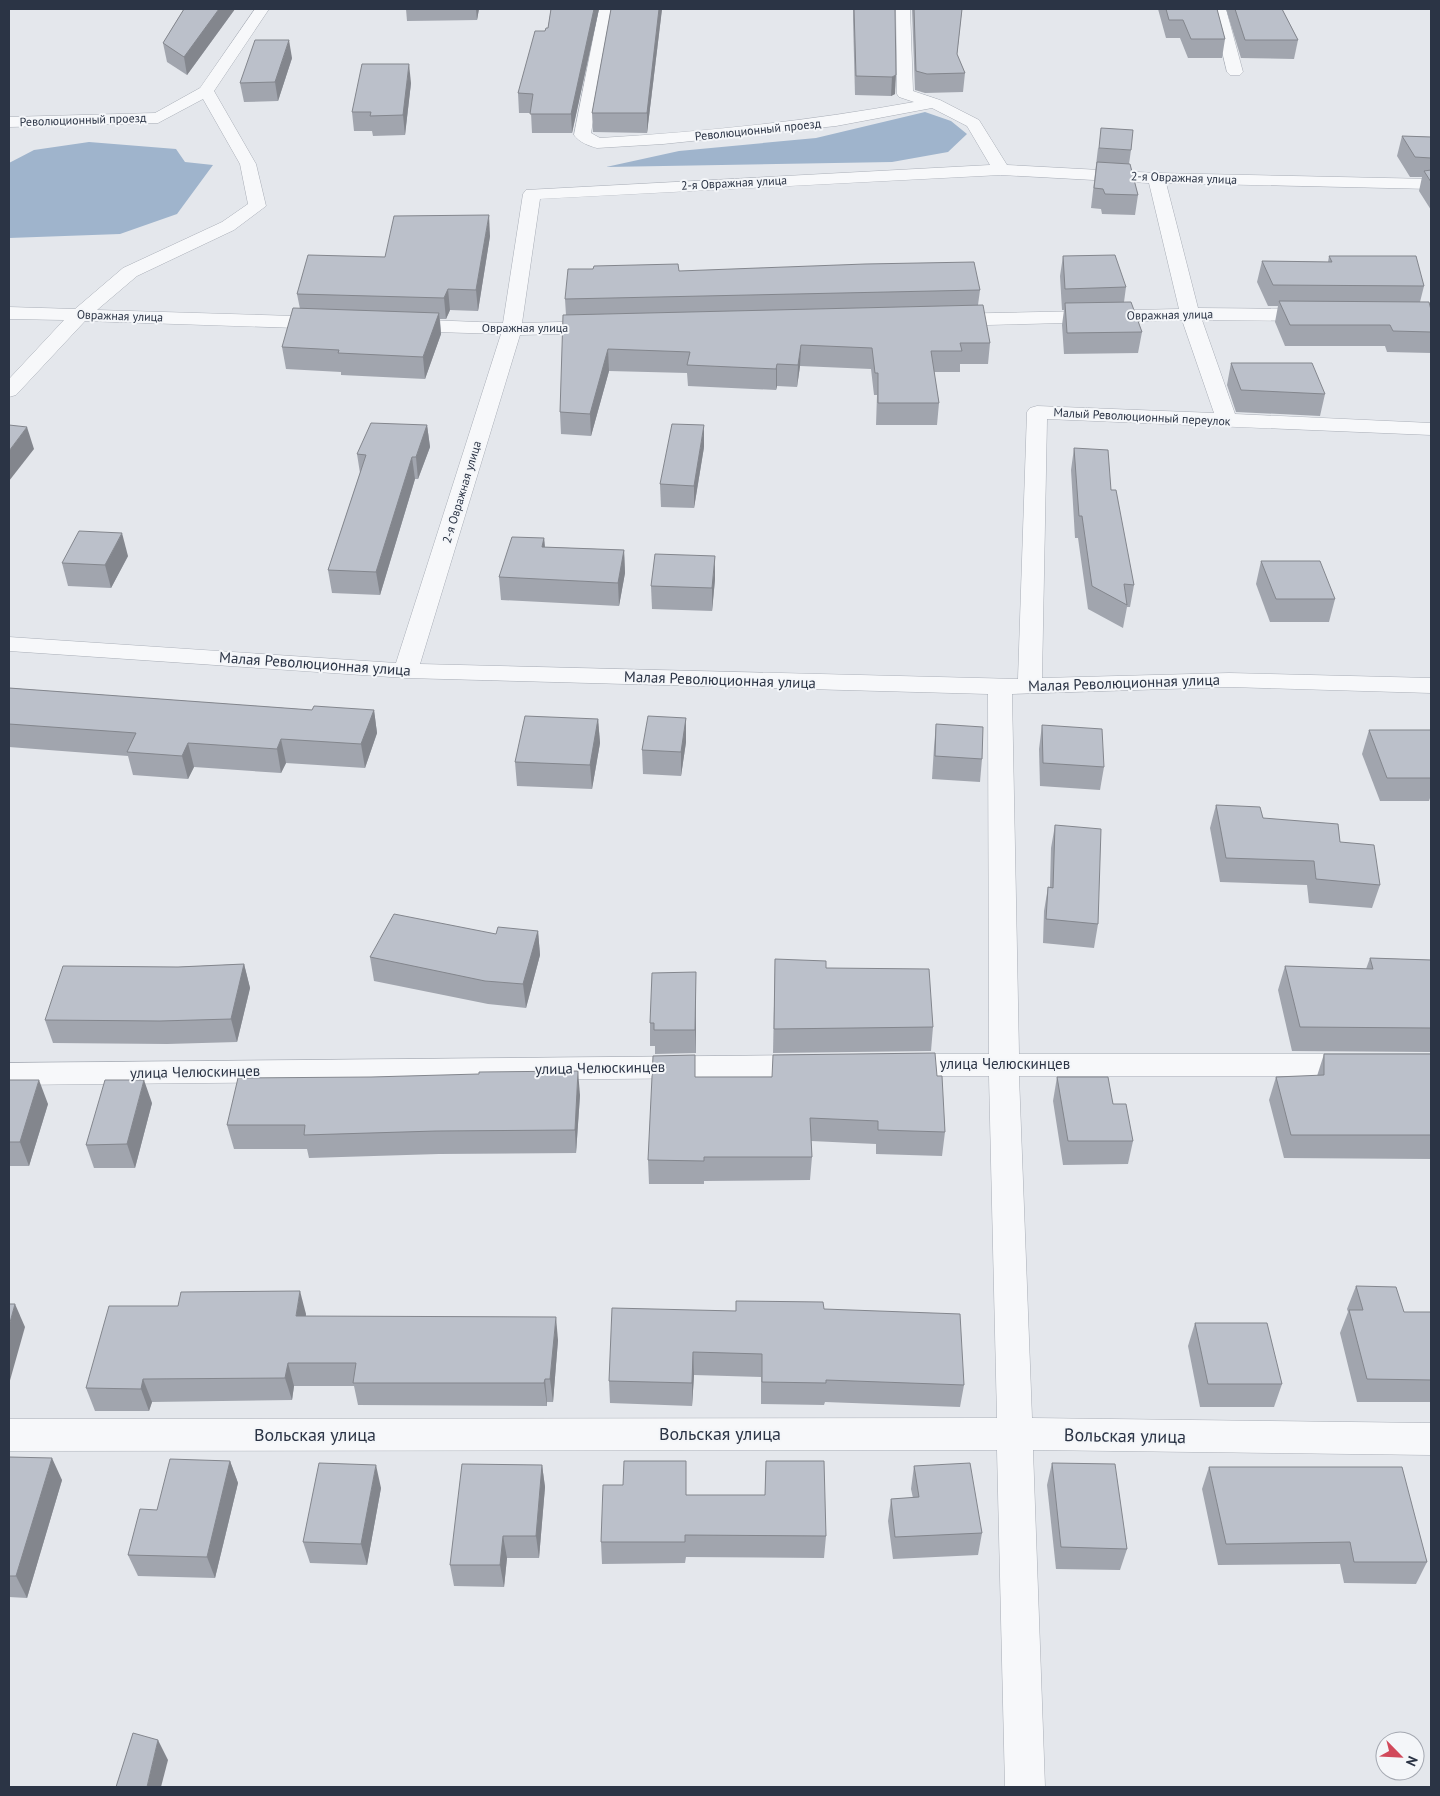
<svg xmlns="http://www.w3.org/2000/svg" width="1440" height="1796" font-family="'PT Sans',sans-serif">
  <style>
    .water { fill: #9fb4cc }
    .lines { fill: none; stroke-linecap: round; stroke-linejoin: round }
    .minor-casing { stroke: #a9aeb7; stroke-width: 1 }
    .minor { fill: #f7f8fa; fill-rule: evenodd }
    .wall { fill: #a1a5ae }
    .shaded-wall { fill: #83868d }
    .building { fill: #bbc0ca; stroke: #83868d }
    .labels { text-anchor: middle; stroke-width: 4; stroke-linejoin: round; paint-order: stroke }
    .far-street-label { font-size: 12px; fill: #2b3445; stroke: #f4f6f9 }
    .street-label { font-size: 15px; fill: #2b3445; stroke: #f4f6f9 }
    .near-street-label { font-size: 18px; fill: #2b3445; stroke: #f4f6f9 }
  </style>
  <rect width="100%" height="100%" fill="#e4e7ec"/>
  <!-- water -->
  <g class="water">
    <path d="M925,112L951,121L967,134L948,152L892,162L606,167L679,151L816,138Z"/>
    <path d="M89,142L176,149L185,162L213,165L177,214L120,234L9,238V163L34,150Z"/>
  </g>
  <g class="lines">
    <!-- minor casing -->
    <g class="minor-casing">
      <g id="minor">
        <path d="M255,9H269L214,91L256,164L266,206L234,230L137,276L97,310L327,317L334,319L337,323L334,327L327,329L85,321L16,395L9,397V379L64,320L9,319V307L75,309L123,268L222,222L248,204L240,164L203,99L158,123L9,127V117L155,113L200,88Z"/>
        <path d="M599,9H613L591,133L600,138C705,132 810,121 914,102L899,97L897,94L896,9H910L913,91L940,100L979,120L1007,165L1156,173L1431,179V189L1166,183L1198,308L1314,309L1321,311L1324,315L1321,319L1314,321L1202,320L1235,414L1431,423V435L1047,419L1042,678L1229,673L1431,678V693L1229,687L1012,694L1019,1054H1431V1076H1019L1032,1418L1431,1423V1455L1033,1450L1045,1787H1005L997,1450L9,1451V1419L997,1418L989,1076H900L889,1073L885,1065L889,1057L900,1054H989L988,694L406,678L9,651V637L396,663L501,334L403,331L396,329L393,325L396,321L403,319L503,323L523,194L526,190L990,165L967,126L932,108L836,126L663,144L597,148C589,146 579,142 574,135ZM1001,175L1149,183L1179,309L947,314L940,316L937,320L940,324L947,326L1182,320L1214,413L1037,406L1030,408L1027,412L1018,679L420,664L520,335L599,333L606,331L609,327L606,323L599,321L522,323L540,199Z"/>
        <path d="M1212,9H1226L1243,72L1240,75H1230L1227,72Z"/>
        <path d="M810,1055L821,1058L825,1066L821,1074L810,1077L9,1085V1063Z"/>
      </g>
    </g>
    <!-- minor -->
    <use href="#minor" class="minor"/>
  </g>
  <!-- wall -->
  <g class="wall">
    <path d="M184,9H235L187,75L167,62L163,43Z"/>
    <path d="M406,9H479L477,20L407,21Z"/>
    <path d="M551,9H599L572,133H532L531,113H519L518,93L545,31L548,28Z"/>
    <path d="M611,9H662L647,133L593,132L592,113Z"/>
    <path d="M853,9H895V94L891,96L855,95L853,20Z"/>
    <path d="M912,9H962L957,55L965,73L963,92L925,93L915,90Z"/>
    <path d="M1158,9H1217L1225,39L1222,58H1188L1180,38H1166Z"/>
    <path d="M1226,9H1282L1298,40L1294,59L1241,58Z"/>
    <path d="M292,58L278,101L244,102L240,83Z"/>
    <path d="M411,83L405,135L373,136L372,131H354L352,112Z"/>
    <path d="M1402,136L1431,137V210L1419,191L1422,177H1410L1397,156Z"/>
    <path d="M1098,148L1131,150L1129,164L1138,195L1135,215L1102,214L1101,209L1091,208Z"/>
    <path d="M490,236L478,311L450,310L446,319H440L441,334L425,379L341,375V372L286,369L282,347L300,309L297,294L385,257Z"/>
    <path d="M1063,256L1126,287L1124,302L1142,332L1138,353L1064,354L1062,325L1064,310H1062L1060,276Z"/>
    <path d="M1329,256L1424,286L1420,302L1431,332V353L1387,352L1385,346H1285L1275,322L1278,306H1268L1257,282L1262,261L1328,262Z"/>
    <path d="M679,271L980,290L978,305L990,343L988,364H960V372H934L939,403L937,425H876L877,395H874L871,369L800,366L797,387L777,386L776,390L688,386L687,373L609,371L591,436L561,434L560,412L566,315L565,299Z"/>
    <path d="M1231,363L1325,394L1320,416L1236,412L1227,385Z"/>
    <path d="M427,425L430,447L418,479H415L380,595L332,593L328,570L360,473L357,454Z"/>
    <path d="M704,447L694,508L661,507L660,484Z"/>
    <path d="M1074,448L1111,490L1134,585L1130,607H1127L1123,628L1088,609L1078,538H1075L1071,470Z"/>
    <path d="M544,538L545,547L624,550L625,573L619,606L501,600L499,577Z"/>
    <path d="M128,556L111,588L68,586L62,563Z"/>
    <path d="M1261,561L1335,599L1329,622H1270L1256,584Z"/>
    <path d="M715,579L712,611L652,609L651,586Z"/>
    <path d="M9,688L312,710H374L377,733L365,768L286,763L281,773L194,767L188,779L133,775L128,756L9,747Z"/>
    <path d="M686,718V742L681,776L643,774L642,750Z"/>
    <path d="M598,719L600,743L592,789L517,786L515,762Z"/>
    <path d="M936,724L982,759L980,782L932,779L934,747Z"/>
    <path d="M1042,725L1104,767L1100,790L1040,786L1039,749Z"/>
    <path d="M1369,730H1431V795L1429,801H1380L1362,754Z"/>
    <path d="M1216,805L1263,818L1340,842L1380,885L1372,908L1309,903L1307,885L1220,882L1210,828Z"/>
    <path d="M1055,825L1098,924L1094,948L1043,943L1044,911L1048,887H1050L1051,848Z"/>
    <path d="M538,931L540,955L526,1008L488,1004L374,981L370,957Z"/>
    <path d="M1370,958L1431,960V1052L1292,1051L1278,990L1285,966L1366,969Z"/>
    <path d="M775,959L826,968L933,1027L931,1051L773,1053Z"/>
    <path d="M244,964L250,988L237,1042L167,1044L53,1043L45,1020L178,967Z"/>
    <path d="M696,996V1053L655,1054V1046H650V1023Z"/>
    <path d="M1324,1054H1431V1159L1284,1158L1269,1100L1276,1077L1317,1076Z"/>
    <path d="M937,1076L945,1132L942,1156L876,1154V1144L811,1141L812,1157L810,1180L704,1181V1184H649L648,1160L695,1077Z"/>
    <path d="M1057,1077L1113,1104L1133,1141L1128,1164L1063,1165L1053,1101Z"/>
    <path d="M9,1080L48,1104L29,1166H9Z"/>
    <path d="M580,1095L576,1153L439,1154L309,1158L307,1149H234L227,1125Z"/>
    <path d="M152,1103L135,1168H94L86,1145Z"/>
    <path d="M1356,1286L1404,1312H1431V1402H1357L1340,1333L1348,1312L1347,1309Z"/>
    <path d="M824,1309L964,1385L960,1407L825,1402L824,1405L761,1404V1377L694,1375L692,1406L610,1403L609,1381L736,1311Z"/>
    <path d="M306,1314V1316L558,1340L553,1402H547V1406L358,1405L354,1386H294L292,1400L152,1402L149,1411H95L86,1388Z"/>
    <path d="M1195,1323L1282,1384L1274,1407H1200L1188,1346Z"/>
    <path d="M9,1457L62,1480L27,1598L9,1597Z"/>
    <path d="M230,1461L238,1483L215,1578L138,1576L128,1555L157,1510Z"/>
    <path d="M766,1461L826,1536L824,1558L686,1557L685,1563L602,1564L601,1542L686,1483V1495H765Z"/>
    <path d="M1052,1463L1127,1549L1120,1570L1056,1569L1047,1485Z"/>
    <path d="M542,1465L545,1487L539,1558H507L504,1587L454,1586L450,1565Z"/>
    <path d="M914,1466L982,1533L978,1555L893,1559L888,1521L891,1499L913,1498L911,1489Z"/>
    <path d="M1209,1467L1427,1562L1416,1584L1344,1583L1340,1564L1218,1565L1202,1489Z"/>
    <path d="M381,1488L367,1565L310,1563L303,1542Z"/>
  </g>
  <!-- shaded-wall -->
  <g class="shaded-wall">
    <path d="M219,9H235L187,75L184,57Z"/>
    <path d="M476,9H479L477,20Z"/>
    <path d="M594,9H599L572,133L571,114Z"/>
    <path d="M659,9H662L647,133V113Z"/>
    <path d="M289,40L292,58L278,101L275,82Z"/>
    <path d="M409,64L411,83L405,135L403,115Z"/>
    <path d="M896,75L895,94L891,96L892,77Z"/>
    <path d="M489,215L490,236L478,311L476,290Z"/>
    <path d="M448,289L450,310L446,319L444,298Z"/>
    <path d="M439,313L441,334L425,379L423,357Z"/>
    <path d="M801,345L800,366L797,387L798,365Z"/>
    <path d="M608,349L609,371L591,436L590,414Z"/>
    <path d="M777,364V386L776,390V369Z"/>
    <path d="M427,425L430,447L418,479L416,457Z"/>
    <path d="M704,425V447L694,508V486Z"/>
    <path d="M27,427L34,449L9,481V451Z"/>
    <path d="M412,457L415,479L380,595L376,572Z"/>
    <path d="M122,533L128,556L111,588L105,565Z"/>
    <path d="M544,538L546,561L542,547Z"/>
    <path d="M624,550L625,573L619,606L618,583Z"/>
    <path d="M715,556V579L712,611V588Z"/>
    <path d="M374,710L377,733L365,768L361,744Z"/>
    <path d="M686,718V742L681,776V752Z"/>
    <path d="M598,719L600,743L592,789L590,765Z"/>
    <path d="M281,739L286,763L281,773L277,749Z"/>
    <path d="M188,743L194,767L188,779L182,756Z"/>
    <path d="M538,931L540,955L526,1008L523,984Z"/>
    <path d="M244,964L250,988L237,1042L231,1019Z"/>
    <path d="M696,972V1053L695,1030Z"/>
    <path d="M578,1071L580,1095L576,1153L575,1130Z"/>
    <path d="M39,1080L48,1104L29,1166L20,1142Z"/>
    <path d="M144,1080L152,1103L135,1168L127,1144Z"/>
    <path d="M300,1291L306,1314L302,1339L296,1316Z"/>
    <path d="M15,1304L25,1327L9,1384V1326Z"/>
    <path d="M556,1317L558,1340L553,1402L550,1379Z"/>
    <path d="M693,1352L694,1375L692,1406V1383Z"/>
    <path d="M288,1363L294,1386L292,1400L285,1378Z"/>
    <path d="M143,1379L152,1402L149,1411L141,1389Z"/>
    <path d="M545,1379L547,1402V1406L544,1383Z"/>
    <path d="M52,1458L62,1480L27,1598L16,1576Z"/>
    <path d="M230,1461L238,1483L215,1578L207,1557Z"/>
    <path d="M376,1465L381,1488L367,1565L361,1544Z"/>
    <path d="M542,1465L545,1487L539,1558L536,1536Z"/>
    <path d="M503,1536L507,1558L504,1587L500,1565Z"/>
    <path d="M158,1740L168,1760L161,1787H147Z"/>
  </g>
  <!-- building -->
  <g class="building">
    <path d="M184,9H219L184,57L163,43Z"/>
    <path d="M551,9H594L571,114H530L533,94L518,93L535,31H545L546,28H548Z"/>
    <path d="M611,9H659L647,113H592Z"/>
    <path d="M854,9H895L896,75L892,77L856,76Z"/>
    <path d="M914,9H962L957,54L965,73L927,74L916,71Z"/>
    <path d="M1166,9H1217L1225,39H1191L1183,20H1169Z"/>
    <path d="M1235,9H1282L1298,40H1245Z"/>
    <path d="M255,40H289L275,82L240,83Z"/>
    <path d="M362,64H409L403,115L370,116L371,112H352Z"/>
    <path d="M1101,128L1133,130L1131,150L1099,148Z"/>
    <path d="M1402,136L1431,137V158L1415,157Z"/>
    <path d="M1097,162L1130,164L1138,195L1105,194L1103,189L1094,188Z"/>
    <path d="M1431,170V182L1424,171Z"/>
    <path d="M489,215L476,290L448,289L444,298L297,294L308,255L385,257L394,216Z"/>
    <path d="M1115,255L1126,287L1065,289L1063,256Z"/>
    <path d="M1329,256H1416L1424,286L1273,285L1262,261L1332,262Z"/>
    <path d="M974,262L980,290L565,299L568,269H593L594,266L678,264L679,271L865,264Z"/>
    <path d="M1279,301L1429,302L1431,310V332L1393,331L1390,325H1290Z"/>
    <path d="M1131,302L1142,332L1067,333L1065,303Z"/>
    <path d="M983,305L990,343H960L962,351H931L939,403H878V373H875L872,348L801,345L798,365L777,364L776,369L687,365L690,352L608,349L590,414L560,412L563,315Z"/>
    <path d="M293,308L439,313L423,357L338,353L339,350L282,347Z"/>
    <path d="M1231,363H1312L1325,394L1241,390Z"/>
    <path d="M371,423L427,425L416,457H412L376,572L328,570L366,455L357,454Z"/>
    <path d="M672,424L704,425L694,486L660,484Z"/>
    <path d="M9,425L27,427L9,451Z"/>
    <path d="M1074,448L1108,450L1111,490H1116L1134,585L1124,584L1127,605L1092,586L1082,516H1079Z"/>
    <path d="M79,531L122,533L105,565L62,563Z"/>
    <path d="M512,537L544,538L542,547L624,550L618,583L499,577Z"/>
    <path d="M655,554L715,556L712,588L651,586Z"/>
    <path d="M1261,561H1320L1335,599H1276Z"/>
    <path d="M9,688L312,710L314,706L374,710L361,744L281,739L277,749L188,743L182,756L127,752L136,733L9,724Z"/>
    <path d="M525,716L598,719L590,765L515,762Z"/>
    <path d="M648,716L686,718L681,752L642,750Z"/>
    <path d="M936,724L983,727L982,759L935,756Z"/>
    <path d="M1042,725L1102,729L1104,767L1043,763Z"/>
    <path d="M1369,730H1431V778H1387Z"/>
    <path d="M1216,805L1260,807L1263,818L1338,824L1340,842L1374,845L1380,885L1316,879L1314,861L1226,858Z"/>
    <path d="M1055,825L1101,829L1098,924L1046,919L1048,887L1053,888Z"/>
    <path d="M394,914L496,934L498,927L538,931L523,984L485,981L370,957Z"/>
    <path d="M1370,958L1431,960V1028L1300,1027L1285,966L1373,969Z"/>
    <path d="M775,959L826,961V968L929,969L933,1027L774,1029Z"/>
    <path d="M244,964L231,1019L160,1021L45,1020L63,966L178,967Z"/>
    <path d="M696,972L695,1030H654V1023H650L652,973Z"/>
    <path d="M935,1053L937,1076H942L945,1132L878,1130V1121L810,1118L812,1157H704V1161L648,1160L653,1056L695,1055V1077H772L773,1055Z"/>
    <path d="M1324,1054H1431V1135H1291L1276,1077L1324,1075Z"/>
    <path d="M578,1071L575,1130L436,1131L304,1135L305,1125H227L238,1078L371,1077L479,1074V1072Z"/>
    <path d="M1057,1077H1108L1113,1104H1126L1133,1141H1068Z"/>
    <path d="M9,1080H39L20,1142H9Z"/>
    <path d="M105,1080H144L127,1144L86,1145Z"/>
    <path d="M1356,1286L1396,1287L1404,1312H1431V1380L1367,1379L1349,1310H1363Z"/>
    <path d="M300,1291L296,1316L556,1317L550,1379H545L544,1383H353L356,1363H288L285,1378L143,1379L141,1389L86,1388L109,1306H178L181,1292Z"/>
    <path d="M736,1301L823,1302L824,1309L960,1314L964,1385L826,1380V1383L762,1382V1354L693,1352L692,1383L609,1381L612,1308L736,1311Z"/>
    <path d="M9,1304H15L9,1326Z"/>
    <path d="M1195,1323H1267L1282,1384H1208Z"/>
    <path d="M9,1457L52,1458L16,1576H9Z"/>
    <path d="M170,1459L230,1461L207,1557L128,1555L140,1509L157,1510Z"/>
    <path d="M624,1461H686V1495H765L766,1461H824L826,1536L685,1535V1542H601L603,1485H623Z"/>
    <path d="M319,1463L376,1465L361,1544L303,1542Z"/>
    <path d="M970,1463L982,1533L895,1537L891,1499L919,1497L914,1466Z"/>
    <path d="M1052,1463L1115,1464L1127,1549L1061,1547Z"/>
    <path d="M462,1464L542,1465L536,1536H503L500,1565H450Z"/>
    <path d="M1209,1467H1402L1427,1562H1354L1350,1542L1226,1544Z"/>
    <path d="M133,1733L158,1740L147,1787H116Z"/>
  </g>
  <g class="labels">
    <!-- far-street labels -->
    <g class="far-street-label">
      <text transform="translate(83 120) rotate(-2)" y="4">Революционный проезд</text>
      <text transform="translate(758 130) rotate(-6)" y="4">Революционный проезд</text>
      <text transform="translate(1184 178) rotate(2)" y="4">2-я Овражная улица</text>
      <text transform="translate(734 183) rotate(-3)" y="4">2-я Овражная улица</text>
      <text transform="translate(1170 315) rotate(-1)" y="4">Овражная улица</text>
      <text transform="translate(120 316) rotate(2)" y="4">Овражная улица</text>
      <text x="525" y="332">Овражная улица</text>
      <text transform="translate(1142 417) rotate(3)" y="4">Малый Революционный переулок</text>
      <text transform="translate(462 492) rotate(-73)" y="4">2-я Овражная улица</text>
    </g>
    <!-- street labels -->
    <g class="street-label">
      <text transform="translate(315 664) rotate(4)" y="5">Малая Революционная улица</text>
      <text transform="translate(720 680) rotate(2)" y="5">Малая Революционная улица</text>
      <text transform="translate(1124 683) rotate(-2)" y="5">Малая Революционная улица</text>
      <text x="1005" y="1069">улица Челюскинцев</text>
      <text transform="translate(600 1068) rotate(-1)" y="5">улица Челюскинцев</text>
      <text transform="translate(195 1072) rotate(-1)" y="5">улица Челюскинцев</text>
    </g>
    <!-- near-street labels -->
    <g class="near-street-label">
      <text x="720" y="1440">Вольская улица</text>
      <text x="315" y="1441">Вольская улица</text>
      <text transform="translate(1125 1436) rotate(1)" y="6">Вольская улица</text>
    </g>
  </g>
  <!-- border -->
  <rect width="1440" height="1796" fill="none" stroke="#2b3445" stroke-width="20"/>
  <!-- north arrow -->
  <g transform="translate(1400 1756) rotate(114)"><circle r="24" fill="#f4f6f9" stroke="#a4a8b1"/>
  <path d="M0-4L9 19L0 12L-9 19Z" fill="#d1495b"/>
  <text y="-8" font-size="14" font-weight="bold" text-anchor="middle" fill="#2b3445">N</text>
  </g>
</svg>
